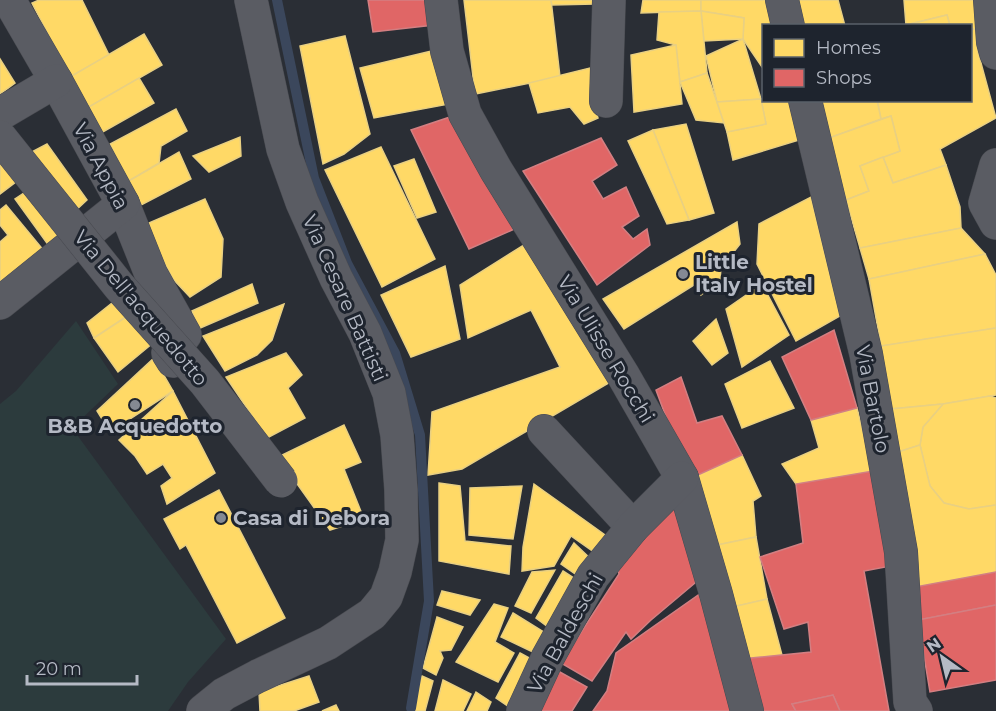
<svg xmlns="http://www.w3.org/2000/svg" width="996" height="711" font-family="Montserrat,sans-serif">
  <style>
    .green { fill: #2c3b3d }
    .homes { fill: #ffd966; stroke: #e9d082; stroke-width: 1.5 }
    .shops { fill: #e06666; stroke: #d37f82; stroke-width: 1.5 }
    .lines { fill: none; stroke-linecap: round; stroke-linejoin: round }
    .stream { stroke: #3b475c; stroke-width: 10 }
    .minor-casing { stroke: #484a50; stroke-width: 34 }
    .minor { stroke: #5a5c63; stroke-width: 33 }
    .minor-bridge-casing { stroke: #484a50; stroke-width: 34; stroke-linecap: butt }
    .minor-bridge { stroke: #5a5c63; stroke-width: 33 }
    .poi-dot { fill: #848993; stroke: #1e242e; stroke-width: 2 }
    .labels { text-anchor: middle; stroke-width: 6; stroke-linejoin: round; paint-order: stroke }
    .street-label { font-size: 20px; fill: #b5bac5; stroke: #1e242e }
    .poi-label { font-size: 20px; font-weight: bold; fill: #b5bac5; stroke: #1e242e; text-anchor: start }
  </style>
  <rect width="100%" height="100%" fill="#2a2e35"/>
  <!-- green -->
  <path class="green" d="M76,321L118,384L72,428L226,639L188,682L168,711H0V404L16,391Z"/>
  <!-- homes -->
  <g class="homes">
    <path d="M39,0H82L109,55L70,77L32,3Z"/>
    <path d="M464,0H551L560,77L475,94Z"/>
    <path d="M551,0H594L595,4L552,5Z"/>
    <path d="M643,0H701V11L641,13Z"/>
    <path d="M701,0H772L778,26H764V70L743,39L744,18L701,11Z"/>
    <path d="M799,0H838L845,26H799Z"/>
    <path d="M904,0H978L980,28L970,30V26H950L947,15L906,25Z"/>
    <path d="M701,11L744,18L743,39L704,41Z"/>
    <path d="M701,11L707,73L680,82L676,45L657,40L659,12Z"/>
    <path d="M947,15L950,26H905L906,25Z"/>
    <path d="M980,28L978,52L996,118L940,149L946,165L893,183L883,157L900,151L891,116L881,119L877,100H970V30Z"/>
    <path d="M144,34L162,65L87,108L70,77Z"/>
    <path d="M345,36L370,134L344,154L323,164L300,46Z"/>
    <path d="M743,39L761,99L717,102L706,56Z"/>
    <path d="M676,45L682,104L634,112L631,55Z"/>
    <path d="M436,50L449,104L374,118L360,68Z"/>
    <path d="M0,59L15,83L0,94Z"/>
    <path d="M602,65L590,89L598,118L584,124L570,107L538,113L529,83Z"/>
    <path d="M707,73L724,123L696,120L680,82Z"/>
    <path d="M139,78L154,103L101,133L87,108Z"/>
    <path d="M761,99L789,100L799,140L733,160L727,132L766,124Z"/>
    <path d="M761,99L766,124L727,132L717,102Z"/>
    <path d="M818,100H877L881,119L829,138Z"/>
    <path d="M176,109L187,131L161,146L159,163L127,182L110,144Z"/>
    <path d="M891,116L900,151L860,166L869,191L846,200L829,138Z"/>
    <path d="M686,124L714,213L689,220L653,130Z"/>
    <path d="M653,130L689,220L667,224L628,141Z"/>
    <path d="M240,137L241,156L209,172L193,156Z"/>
    <path d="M47,144L87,200L72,214L26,155Z"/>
    <path d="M381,147L435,259L382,287L325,170Z"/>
    <path d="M0,151L21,178L0,194Z"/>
    <path d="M179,152L191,179L141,205L127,182Z"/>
    <path d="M883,157L893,183L946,165L960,207L961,228L860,248L846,200L869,191L860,166Z"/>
    <path d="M414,159L436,212L417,218L394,166Z"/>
    <path d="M30,189L67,232L52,250L15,199Z"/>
    <path d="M811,197L840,316L796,341L757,264L759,224Z"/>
    <path d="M205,199L223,239L221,277L190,297L173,279L144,225Z"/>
    <path d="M6,205L44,251L0,286V242L8,235L0,225V210Z"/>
    <path d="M737,222L740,244L721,268L720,280L701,295L697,283L624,329L603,299Z"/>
    <path d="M961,228L985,254L869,279L860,248Z"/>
    <path d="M527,243L612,381L462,469L428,475L432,412L560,367L531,310L468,338L460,285Z"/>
    <path d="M985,254L996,275V328L881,346L869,279Z"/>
    <path d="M445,266L460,339L411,357L381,295Z"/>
    <path d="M252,284L258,303L198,329L192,311Z"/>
    <path d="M762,284L789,335L742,367L726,309Z"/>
    <path d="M117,299L129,315L94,338L87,323Z"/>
    <path d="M284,304L272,340L257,355L225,371L203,336Z"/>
    <path d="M129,315L153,343L118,372L94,338Z"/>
    <path d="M716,319L728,353L712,365L693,341Z"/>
    <path d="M996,328V395L943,404L891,409L881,346Z"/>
    <path d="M286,353L302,375L288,388L305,418L267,438L226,377Z"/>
    <path d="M154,358L173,391L110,432L97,411Z"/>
    <path d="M770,361L794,408L742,428L725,384Z"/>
    <path d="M173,391L215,473L167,504L161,486L172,478L163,464L147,474L135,456L119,440Z"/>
    <path d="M990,396L996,398V505L969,509L944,503L930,486L920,445L923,427L943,404Z"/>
    <path d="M943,404L923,427L920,445L898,452L891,409Z"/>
    <path d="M857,408L873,471L796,484L782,464L819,448L811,420Z"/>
    <path d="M344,425L361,462L344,469L364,519L330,530L278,457Z"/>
    <path d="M920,445L930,486L944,503L969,509L996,505V572L915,587L898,452Z"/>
    <path d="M742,455L761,496L753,501L756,537L712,546L689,479Z"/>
    <path d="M439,483L460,486L465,541L511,546L509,574L439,561Z"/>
    <path d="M534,484L612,540L594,552L571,536L554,566L522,571L523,547Z"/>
    <path d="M522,486L513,539L469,535L470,488Z"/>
    <path d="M219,490L285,618L237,643L186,545L180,549L164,519Z"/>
    <path d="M756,537L767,599L728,608L712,546Z"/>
    <path d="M574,543L593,561L581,578L561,564Z"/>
    <path d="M555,570L531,613L515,606L532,572Z"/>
    <path d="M563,571L580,582L552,630L536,618Z"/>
    <path d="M442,591L480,600L470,615L437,605Z"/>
    <path d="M767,599L782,655L741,659L728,608Z"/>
    <path d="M494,604L508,608L495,642L514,653L498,682L456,662Z"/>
    <path d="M513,613L547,634L535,653L501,637Z"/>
    <path d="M437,617L463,627L451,650L440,651L443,658L436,675L423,668Z"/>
    <path d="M520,653L535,661L512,711H507L509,707L496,698Z"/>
    <path d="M309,676L319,702L294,711H260L259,692Z"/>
    <path d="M422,676L433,681L425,711H415L411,708Z"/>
    <path d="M443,680L471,694L463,711H435Z"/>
    <path d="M476,692L491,702L487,711H467Z"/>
    <path d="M336,705L339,711H322Z"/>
  </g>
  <!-- shops -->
  <g class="shops">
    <path d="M368,0H430L434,25L373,32Z"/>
    <path d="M453,116L519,227L469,249L411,130Z"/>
    <path d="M601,138L617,165L592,181L603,199L626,187L639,216L622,227L633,239L647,229L650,245L597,285L523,171Z"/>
    <path d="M834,330L857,408L811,420L782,357Z"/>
    <path d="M681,377L697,423L722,416L742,455L689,479L656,390Z"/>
    <path d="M873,471L891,566L864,571L889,711H840L833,695L792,704L796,711H757L741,659L811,652L808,622L784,629L760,557L803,543L796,484Z"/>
    <path d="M675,494L702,577L651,620L631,639L626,632L592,681L561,663L619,574L616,565Z"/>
    <path d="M996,572V605L918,620L915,587Z"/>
    <path d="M704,591L743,711H593L607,691L616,653Z"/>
    <path d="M996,605V680L930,692L918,620Z"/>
    <path d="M558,671L587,687L572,711H537Z"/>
    <path d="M833,695L840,711H796L792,704Z"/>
  </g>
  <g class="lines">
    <!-- stream -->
    <path class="stream" d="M277,0L314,178L347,263L395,353L420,435L429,601L411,708"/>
    <!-- minor casing -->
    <g class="minor-casing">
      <g id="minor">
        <path d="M9,0L56,81L123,204L151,274L185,335L168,353L173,361"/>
        <path d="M441,0L447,51L465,114L496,170L623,375L682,478L716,594L747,711"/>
        <path d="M782,0L788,26"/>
        <path d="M990,0L993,42L996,53"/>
        <path d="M805,100L866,354L901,552L910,702L916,711"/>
        <path d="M606,101L609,0"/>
        <path d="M0,114L56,81"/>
        <path d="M996,165L985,203L996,223"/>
        <path d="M0,303L123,204"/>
        <path d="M544,431L633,527"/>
        <path d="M203,711L224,694L258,676L328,643L372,614L386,597L395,572L402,540L401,490L397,435L389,393L365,333L336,278L302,202L283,149L251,0"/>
        <path d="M523,711L548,657L593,576L633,527L682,478"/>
      </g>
    </g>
    <!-- minor -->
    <use href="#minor" class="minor"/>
    <!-- minor-bridge casing -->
    <g class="minor-bridge-casing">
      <path id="minor-bridge" d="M0,137L119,286L205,382L281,481"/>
    </g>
    <!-- minor-bridge -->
    <use href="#minor-bridge" class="minor-bridge"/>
  </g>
  <!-- markers -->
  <g class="poi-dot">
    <circle cx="683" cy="274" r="6"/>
    <circle cx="135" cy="405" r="6"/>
    <circle cx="221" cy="518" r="6"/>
  </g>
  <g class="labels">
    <!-- street labels -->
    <g class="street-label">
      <text transform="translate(101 166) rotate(62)" y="7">Via Appia</text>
      <text transform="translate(345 298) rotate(66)" y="7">Via Cesare Battisti</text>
      <text transform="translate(141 308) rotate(50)" y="7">Via Dell'acquedotto</text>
      <text transform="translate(606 349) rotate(59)" y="7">Via Ulisse Rocchi</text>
      <text transform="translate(873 399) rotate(79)" y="7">Via Bartolo</text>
      <text transform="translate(565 633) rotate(-61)" y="7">Via Baldeschi</text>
    </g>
    <!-- poi labels -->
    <g class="poi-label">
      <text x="695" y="269">Little<tspan x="695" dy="23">Italy Hostel</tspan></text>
      <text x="135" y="433" text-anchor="middle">B&amp;B Acquedotto</text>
      <text x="233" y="525">Casa di Debora</text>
    </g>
  </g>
  <!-- legend -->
  <rect x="762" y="24" width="210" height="78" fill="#1e242e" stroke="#5a606a" stroke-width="1.5"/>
  <rect x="774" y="39" width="30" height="18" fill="#ffd966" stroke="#5a606a" stroke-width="1.5"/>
  <text x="816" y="54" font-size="18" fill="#b5bac5">Homes</text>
  <rect x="774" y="69" width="30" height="18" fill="#e06666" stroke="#5a606a" stroke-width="1.5"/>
  <text x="816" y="84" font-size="18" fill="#b5bac5">Shops</text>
  <!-- north arrow -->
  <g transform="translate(942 657) rotate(326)" stroke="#1e242e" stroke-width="4.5" paint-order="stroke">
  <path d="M0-4.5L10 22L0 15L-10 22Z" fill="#b5bac5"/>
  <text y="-9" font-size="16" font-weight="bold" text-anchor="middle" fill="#b5bac5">N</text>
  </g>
  <!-- scale -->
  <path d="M27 675v9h110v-9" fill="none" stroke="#b5bac5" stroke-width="3"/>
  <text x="36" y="675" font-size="18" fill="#b5bac5" stroke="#1e242e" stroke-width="4.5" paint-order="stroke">20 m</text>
</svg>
